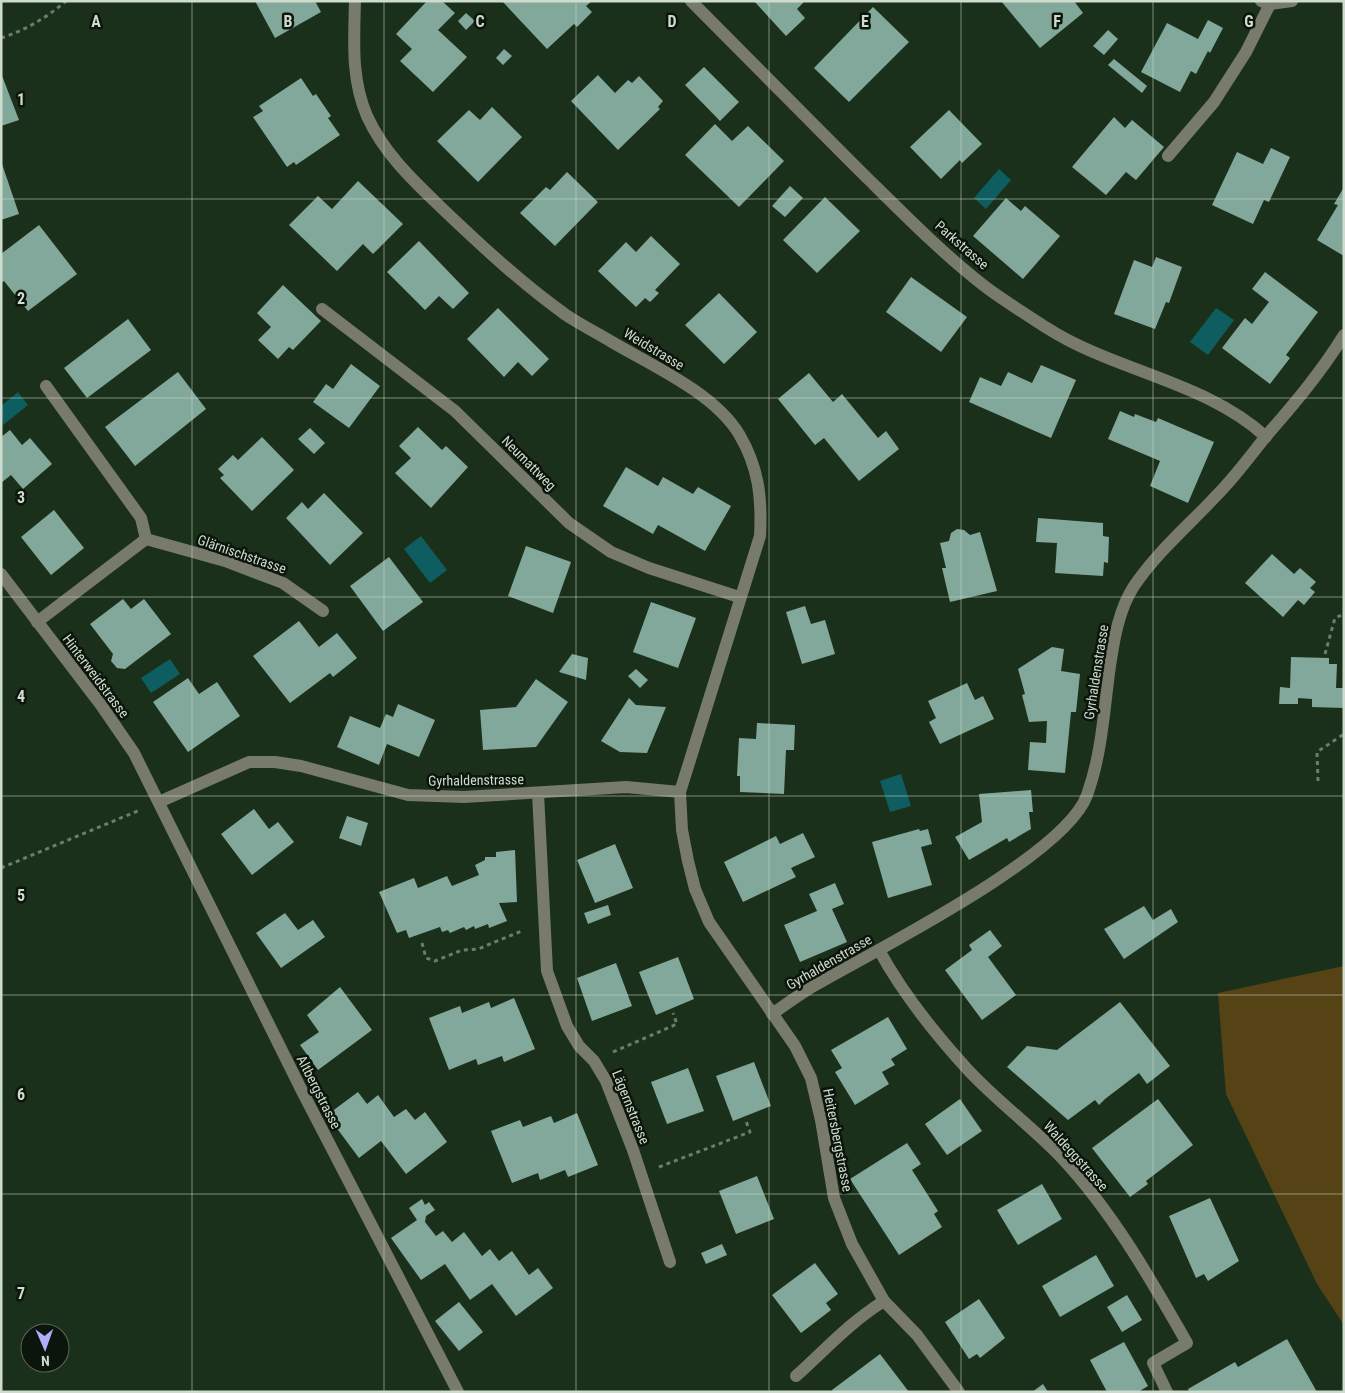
<svg xmlns="http://www.w3.org/2000/svg" width="1345" height="1393" font-family="'Roboto Condensed',sans-serif">
  <style>
    .green { fill: #554316 }
    .water { fill: #0e5d60 }
    .building { fill: #81a89a }
    .lines { fill: none; stroke-linecap: round; stroke-linejoin: round }
    .path { stroke: #6c7d6b; stroke-width: 3; stroke-dasharray: 4 4; stroke-linecap: butt }
    .minor { stroke: #787a6c; stroke-width: 12 }
    .grid { fill: none; stroke: #cedbcd; stroke-width: 1; stroke-opacity: 0.55 }
    .labels { text-anchor: middle; stroke-width: 5; stroke-linejoin: round; paint-order: stroke }
    .street-label { font-size: 14px; fill: #cedbcd; stroke: #0c150b }
    .grid-label { font-size: 16px; text-anchor: middle; font-weight: bold; fill: #cedbcd; stroke: #0c150b; stroke-width: 5; stroke-linejoin: round; paint-order: stroke }
  </style>
  <rect width="100%" height="100%" fill="#1b301a"/>
  <!-- green -->
  <path class="green" d="M1344,966V1325L1317,1284L1226,1094L1218,993Z"/>
  <!-- water -->
  <g class="water">
    <path d="M999,169L1011,180L986,209L974,198Z"/>
    <path d="M1216,308L1234,320L1208,355L1190,342Z"/>
    <path d="M18,392L28,405L3,425L1,406Z"/>
    <path d="M421,536L447,570L430,583L404,549Z"/>
    <path d="M170,659L180,674L151,693L141,678Z"/>
    <path d="M901,774L911,806L890,812L880,781Z"/>
  </g>
  <!-- building -->
  <g class="building">
    <path d="M255,1H315L321,12L275,38Z"/>
    <path d="M427,1H442L455,13L438,30L467,57L433,92L400,61L412,49L396,34Z"/>
    <path d="M502,1H592L586,6L592,12L577,27L574,24L547,49Z"/>
    <path d="M754,1H805L797,9L805,18L786,36Z"/>
    <path d="M1001,1H1074L1083,13L1040,48Z"/>
    <path d="M873,7L909,42L849,102L814,68Z"/>
    <path d="M466,13L475,21L466,30L458,21Z"/>
    <path d="M1208,20L1223,28L1210,53L1208,51L1196,74L1191,71L1180,92L1141,72L1167,23L1198,39Z"/>
    <path d="M1108,30L1118,39L1104,55L1093,46Z"/>
    <path d="M504,49L512,56L503,65L496,58Z"/>
    <path d="M1114,59L1147,86L1142,93L1108,65Z"/>
    <path d="M704,67L739,102L720,121L685,85Z"/>
    <path d="M1,73L19,120L1,126Z"/>
    <path d="M598,75L615,93L628,80L632,83L639,76L663,101L658,107L660,109L618,150L571,101Z"/>
    <path d="M301,78L313,96L316,94L331,116L328,118L340,135L296,165L294,162L287,167L253,117L263,111L259,106Z"/>
    <path d="M492,107L522,137L478,182L437,141L469,110L480,120Z"/>
    <path d="M949,110L982,144L962,163L960,160L941,179L910,147Z"/>
    <path d="M1114,117L1125,128L1132,120L1164,147L1136,180L1126,172L1106,195L1072,167Z"/>
    <path d="M715,124L732,141L748,126L784,161L739,207L685,155Z"/>
    <path d="M1271,148L1290,157L1269,202L1264,200L1253,224L1212,205L1237,152L1263,164Z"/>
    <path d="M1,161L19,214L1,220Z"/>
    <path d="M567,172L598,202L555,246L520,213L546,187L550,190Z"/>
    <path d="M358,181L403,224L373,254L363,244L337,271L289,225L318,196L332,209Z"/>
    <path d="M790,186L803,198L785,217L772,206Z"/>
    <path d="M1344,187V256L1317,240L1338,205L1334,204Z"/>
    <path d="M825,197L860,231L817,273L783,240Z"/>
    <path d="M1006,198L1021,211L1025,206L1060,236L1023,279L973,236Z"/>
    <path d="M39,225L77,274L28,311L4,281L1,283V254Z"/>
    <path d="M651,236L680,264L655,290L659,293L650,302L645,298L636,307L598,271L626,242L636,252Z"/>
    <path d="M419,241L469,293L453,309L439,296L425,310L387,272Z"/>
    <path d="M1156,257L1182,267L1169,303L1166,302L1155,329L1114,314L1134,260L1152,267Z"/>
    <path d="M1265,272L1318,312L1286,355L1290,358L1270,384L1222,348L1245,318L1252,324L1269,302L1252,289Z"/>
    <path d="M911,277L967,317L941,352L886,312Z"/>
    <path d="M283,285L321,321L293,350L289,347L278,359L258,340L271,327L257,313Z"/>
    <path d="M719,293L757,332L724,364L685,325Z"/>
    <path d="M498,308L549,359L532,376L518,362L504,377L467,339Z"/>
    <path d="M128,319L151,350L87,398L64,368Z"/>
    <path d="M351,364L380,386L349,428L313,402L326,384L333,389Z"/>
    <path d="M1041,365L1076,380L1051,438L969,402L980,377L1001,386L1008,372L1032,383Z"/>
    <path d="M178,372L206,409L135,466L105,427Z"/>
    <path d="M809,373L833,402L842,394L878,438L886,431L899,449L859,481L824,438L815,445L778,399Z"/>
    <path d="M1120,411L1134,417L1135,414L1156,422L1158,418L1214,442L1188,503L1150,486L1160,461L1108,439Z"/>
    <path d="M418,427L442,450L446,446L468,467L431,508L395,473L411,458L399,446Z"/>
    <path d="M310,428L325,443L314,454L298,439Z"/>
    <path d="M10,430L22,445L30,438L52,464L23,489L11,475L1,483V437Z"/>
    <path d="M262,437L294,470L252,511L220,478L224,475L218,469L233,455L238,460Z"/>
    <path d="M626,467L658,486L663,477L693,494L698,487L731,506L705,551L658,525L653,534L603,506Z"/>
    <path d="M324,493L363,533L330,565L286,518L302,502L308,509Z"/>
    <path d="M54,510L84,548L51,575L21,537Z"/>
    <path d="M1038,518L1103,523V536L1109,537L1108,563L1104,562L1103,576L1055,573L1057,543L1036,542Z"/>
    <path d="M957,529L964,530L970,535L980,532L997,591L950,602L942,568H946L940,543L949,541L951,533Z"/>
    <path d="M526,546L571,562L553,613L508,596Z"/>
    <path d="M1272,554L1294,574L1300,568L1316,582L1310,588L1315,592L1304,605L1298,600L1283,617L1245,583Z"/>
    <path d="M389,557L423,602L383,631L350,586Z"/>
    <path d="M123,599L131,609L144,599L171,634L125,669L117,668L111,661L113,654L90,624Z"/>
    <path d="M651,602L696,618L678,668L633,652Z"/>
    <path d="M805,606L811,624L825,620L835,654L802,664L786,612Z"/>
    <path d="M299,621L319,647L337,633L357,658L333,677L330,673L290,703L253,656Z"/>
    <path d="M1052,647L1064,649L1061,671L1080,674L1076,712H1071L1065,773L1028,770L1030,742L1046,743L1047,721L1029,722L1022,695L1025,694L1018,669Z"/>
    <path d="M572,654L588,658L586,680L559,672Z"/>
    <path d="M1291,657L1329,658V664H1337L1336,688H1344L1343,708L1312,707V699L1298,698V704H1279L1280,687L1290,688Z"/>
    <path d="M636,669L648,680L640,688L628,676Z"/>
    <path d="M188,678L199,694L217,682L240,716L188,752L153,702Z"/>
    <path d="M536,679L568,702L536,747L483,750L480,710L516,707Z"/>
    <path d="M967,683L975,700L983,696L994,719L940,744L929,722L936,718L928,701Z"/>
    <path d="M629,698L636,705L666,707L647,753L620,752L601,741Z"/>
    <path d="M398,704L435,720L419,757L387,744L379,765L337,747L350,716L380,728L386,714L393,717Z"/>
    <path d="M757,723L795,725L794,750H786L784,794L740,792V776H737L739,738L756,739Z"/>
    <path d="M1031,790L1033,812H1029L1031,829L1009,842L1007,838L969,860L955,837L982,822L979,794Z"/>
    <path d="M254,809L269,829L278,822L294,842L252,875L221,834Z"/>
    <path d="M347,816L368,823L361,846L339,838Z"/>
    <path d="M919,829L920,831L928,829L932,844L921,847L932,885L888,898L872,842Z"/>
    <path d="M803,833L815,857L791,868L796,877L743,902L724,862L776,836L780,844Z"/>
    <path d="M615,844L633,888L595,903L577,860Z"/>
    <path d="M515,850L517,902L499,903L507,921L489,928L488,924L475,929L474,926L466,930L464,927L450,933L448,930L442,932L440,927L409,938L406,930L397,933L379,892L414,878L418,888L447,876L452,886L479,875L475,865L485,860V857H496V852Z"/>
    <path d="M835,883L844,904L832,909L847,942L800,962L784,925L817,911L809,894Z"/>
    <path d="M608,905L611,915L588,924L584,913Z"/>
    <path d="M1144,906L1153,920L1171,909L1178,922L1124,959L1104,929Z"/>
    <path d="M285,913L298,930L313,920L325,937L281,968L256,933Z"/>
    <path d="M990,930L1002,946L988,957L1016,995L982,1020L945,970L972,950L969,945Z"/>
    <path d="M678,957L694,999L656,1015L639,972Z"/>
    <path d="M616,963L632,1006L592,1021L577,978Z"/>
    <path d="M340,987L372,1030L318,1070L300,1045L319,1032L307,1015Z"/>
    <path d="M514,998L535,1049L504,1062L502,1056L478,1065L476,1059L449,1070L429,1018L460,1006L462,1013L489,1002L491,1008Z"/>
    <path d="M1120,1002L1170,1066L1147,1084L1139,1073L1105,1099L1099,1105L1095,1100L1068,1120L1007,1067L1027,1046L1057,1050Z"/>
    <path d="M888,1017L907,1049L891,1059L895,1065L882,1072L889,1084L855,1105L835,1072L842,1068L831,1050Z"/>
    <path d="M754,1062L771,1106L733,1121L716,1076Z"/>
    <path d="M688,1068L704,1111L667,1124L651,1082Z"/>
    <path d="M358,1092L367,1104L378,1095L394,1117L406,1109L415,1120L425,1112L447,1142L406,1174L381,1141L359,1158L327,1115Z"/>
    <path d="M960,1099L982,1131L947,1155L925,1124Z"/>
    <path d="M1158,1099L1193,1145L1146,1181L1148,1184L1130,1197L1092,1148Z"/>
    <path d="M577,1113L598,1165L568,1177L565,1170L540,1180L538,1173L512,1183L491,1131L520,1120L523,1127L551,1116L554,1123Z"/>
    <path d="M907,1143L921,1164L912,1170L938,1211L934,1214L942,1227L899,1255L850,1179Z"/>
    <path d="M757,1176L774,1219L736,1234L719,1191Z"/>
    <path d="M1042,1184L1062,1219L1018,1245L997,1210Z"/>
    <path d="M1210,1198L1239,1261L1208,1281L1204,1274L1196,1278L1169,1216Z"/>
    <path d="M422,1199L425,1205L429,1202L435,1210L426,1216L425,1222L436,1236L443,1231L452,1242L464,1232L482,1256L490,1249L499,1261L512,1251L529,1275L538,1268L553,1288L516,1316L492,1284L470,1300L445,1264L421,1280L391,1238L417,1220L409,1208Z"/>
    <path d="M722,1244L727,1255L706,1264L701,1253Z"/>
    <path d="M1096,1255L1114,1286L1060,1317L1042,1286Z"/>
    <path d="M815,1263L838,1294L826,1303L831,1310L801,1333L772,1295Z"/>
    <path d="M1127,1295L1142,1320L1122,1332L1107,1307Z"/>
    <path d="M979,1299L1005,1338L980,1358L977,1354L969,1359L945,1322Z"/>
    <path d="M459,1302L483,1332L459,1351L435,1321Z"/>
    <path d="M1287,1339L1317,1392H1189L1188,1389L1235,1362L1238,1367Z"/>
    <path d="M1124,1342L1148,1386L1138,1392H1107L1090,1360Z"/>
    <path d="M880,1354L909,1392H833L832,1390Z"/>
    <path d="M1043,1384L1048,1392H1032Z"/>
  </g>
  <g class="lines">
    <!-- path -->
    <g class="path">
      <path d="M1,38C26,30 46,18 66,1"/>
      <path d="M1325,654L1335,618L1344,614"/>
      <path d="M1318,781L1317,752L1344,734"/>
      <path d="M1,868L140,810"/>
      <path d="M422,943L426,958L435,961L462,950L478,949L524,930"/>
      <path d="M613,1052L677,1024L673,1013"/>
      <path d="M659,1167L750,1132L746,1121"/>
    </g>
    <!-- minor -->
    <g class="minor">
      <path d="M355,1C354,41 351,79 367,116C385,156 418,185 449,215C486,250 524,285 566,315C581,325 597,333 612,342C653,366 714,393 739,434C759,468 762,498 760,536L680,792L682,830L688,861L695,889L709,922L795,1046L811,1078L821,1120L834,1198L852,1244L884,1301L917,1335L959,1392"/>
      <path d="M691,1C746,57 801,112 856,167C898,208 940,252 987,288C1006,302 1027,315 1047,328C1116,372 1205,381 1266,437"/>
      <path d="M1261,1L1270,4L1292,1"/>
      <path d="M1168,156L1214,102L1246,52L1270,4"/>
      <path d="M322,309L455,411L569,523L611,552L649,568L739,597"/>
      <path d="M46,386L141,518L146,539"/>
      <path d="M1,574L101,705L134,753L302,1091L458,1392"/>
      <path d="M37,622L146,539L225,561L283,583L323,611"/>
      <path d="M538,793L547,971L567,1026L579,1046L594,1061L606,1081L633,1150L670,1262"/>
      <path d="M159,802L249,762H275L301,766L408,795L464,797L626,787L680,792"/>
      <path d="M879,950C903,994 935,1034 969,1071C997,1101 1031,1126 1060,1156C1112,1211 1150,1278 1187,1343L1153,1363L1167,1392"/>
      <path d="M772,1014C787,1004 802,992 819,983C878,949 1066,855 1087,795C1102,754 1104,709 1110,666C1114,639 1119,609 1134,586C1157,552 1188,526 1216,496C1235,477 1250,456 1267,435C1295,403 1322,371 1344,335"/>
      <path d="M796,1376C826,1349 849,1323 884,1301"/>
    </g>
  </g>
  <!-- grid -->
  <path class="grid" d="M192,1V1392M384,1V1392M576,1V1392M769,1V1392M961,1V1392M1153,1V1392M1,199H1344M1,398H1344M1,597H1344M1,796H1344M1,995H1344M1,1194H1344"/>
  <g class="labels">
    <!-- street labels -->
    <g class="street-label">
      <text transform="translate(962 245) rotate(41)" y="5">Parkstrasse</text>
      <text transform="translate(654 349) rotate(31)" y="5">Weidstrasse</text>
      <text transform="translate(529 463) rotate(45)" y="5">Neumattweg</text>
      <text transform="translate(242 554) rotate(19)" y="5">Glärnischstrasse</text>
      <text transform="translate(1096 672) rotate(-81)" y="5">Gyrhaldenstrasse</text>
      <text transform="translate(96 676) rotate(53)" y="5">Hinterweidstrasse</text>
      <text transform="translate(476 780) rotate(-1)" y="5">Gyrhaldenstrasse</text>
      <text transform="translate(829 962) rotate(-30)" y="5">Gyrhaldenstrasse</text>
      <text transform="translate(319 1092) rotate(63)" y="5">Altbergstrasse</text>
      <text transform="translate(631 1107) rotate(68)" y="5">Lägernstrasse</text>
      <text transform="translate(838 1140) rotate(79)" y="5">Heitersbergstrasse</text>
      <text transform="translate(1076 1156) rotate(48)" y="5">Waldeggstrasse</text>
    </g>
  </g>
  <g class="grid-label">
    <text x="96" y="27">A</text>
    <text x="288" y="27">B</text>
    <text x="480" y="27">C</text>
    <text x="672" y="27">D</text>
    <text x="865" y="27">E</text>
    <text x="1057" y="27">F</text>
    <text x="1249" y="27">G</text>
    <text x="21" y="105">1</text>
    <text x="21" y="304">2</text>
    <text x="21" y="503">3</text>
    <text x="21" y="702">4</text>
    <text x="21" y="901">5</text>
    <text x="21" y="1100">6</text>
    <text x="21" y="1299">7</text>
  </g>
  <!-- border -->
  <rect width="1345" height="1393" fill="none" stroke="#cedbcd" stroke-width="5"/>
  <!-- north arrow -->
  <g transform="translate(45 1348) rotate(178)"><circle r="24" fill="#0c150b" stroke="#5a6459"/>
  <path d="M0-4L9 19L0 12L-9 19Z" fill="#aeaefa"/>
  <text y="-8" font-size="14" font-weight="bold" text-anchor="middle" fill="#cedbcd">N</text>
  </g>
</svg>
